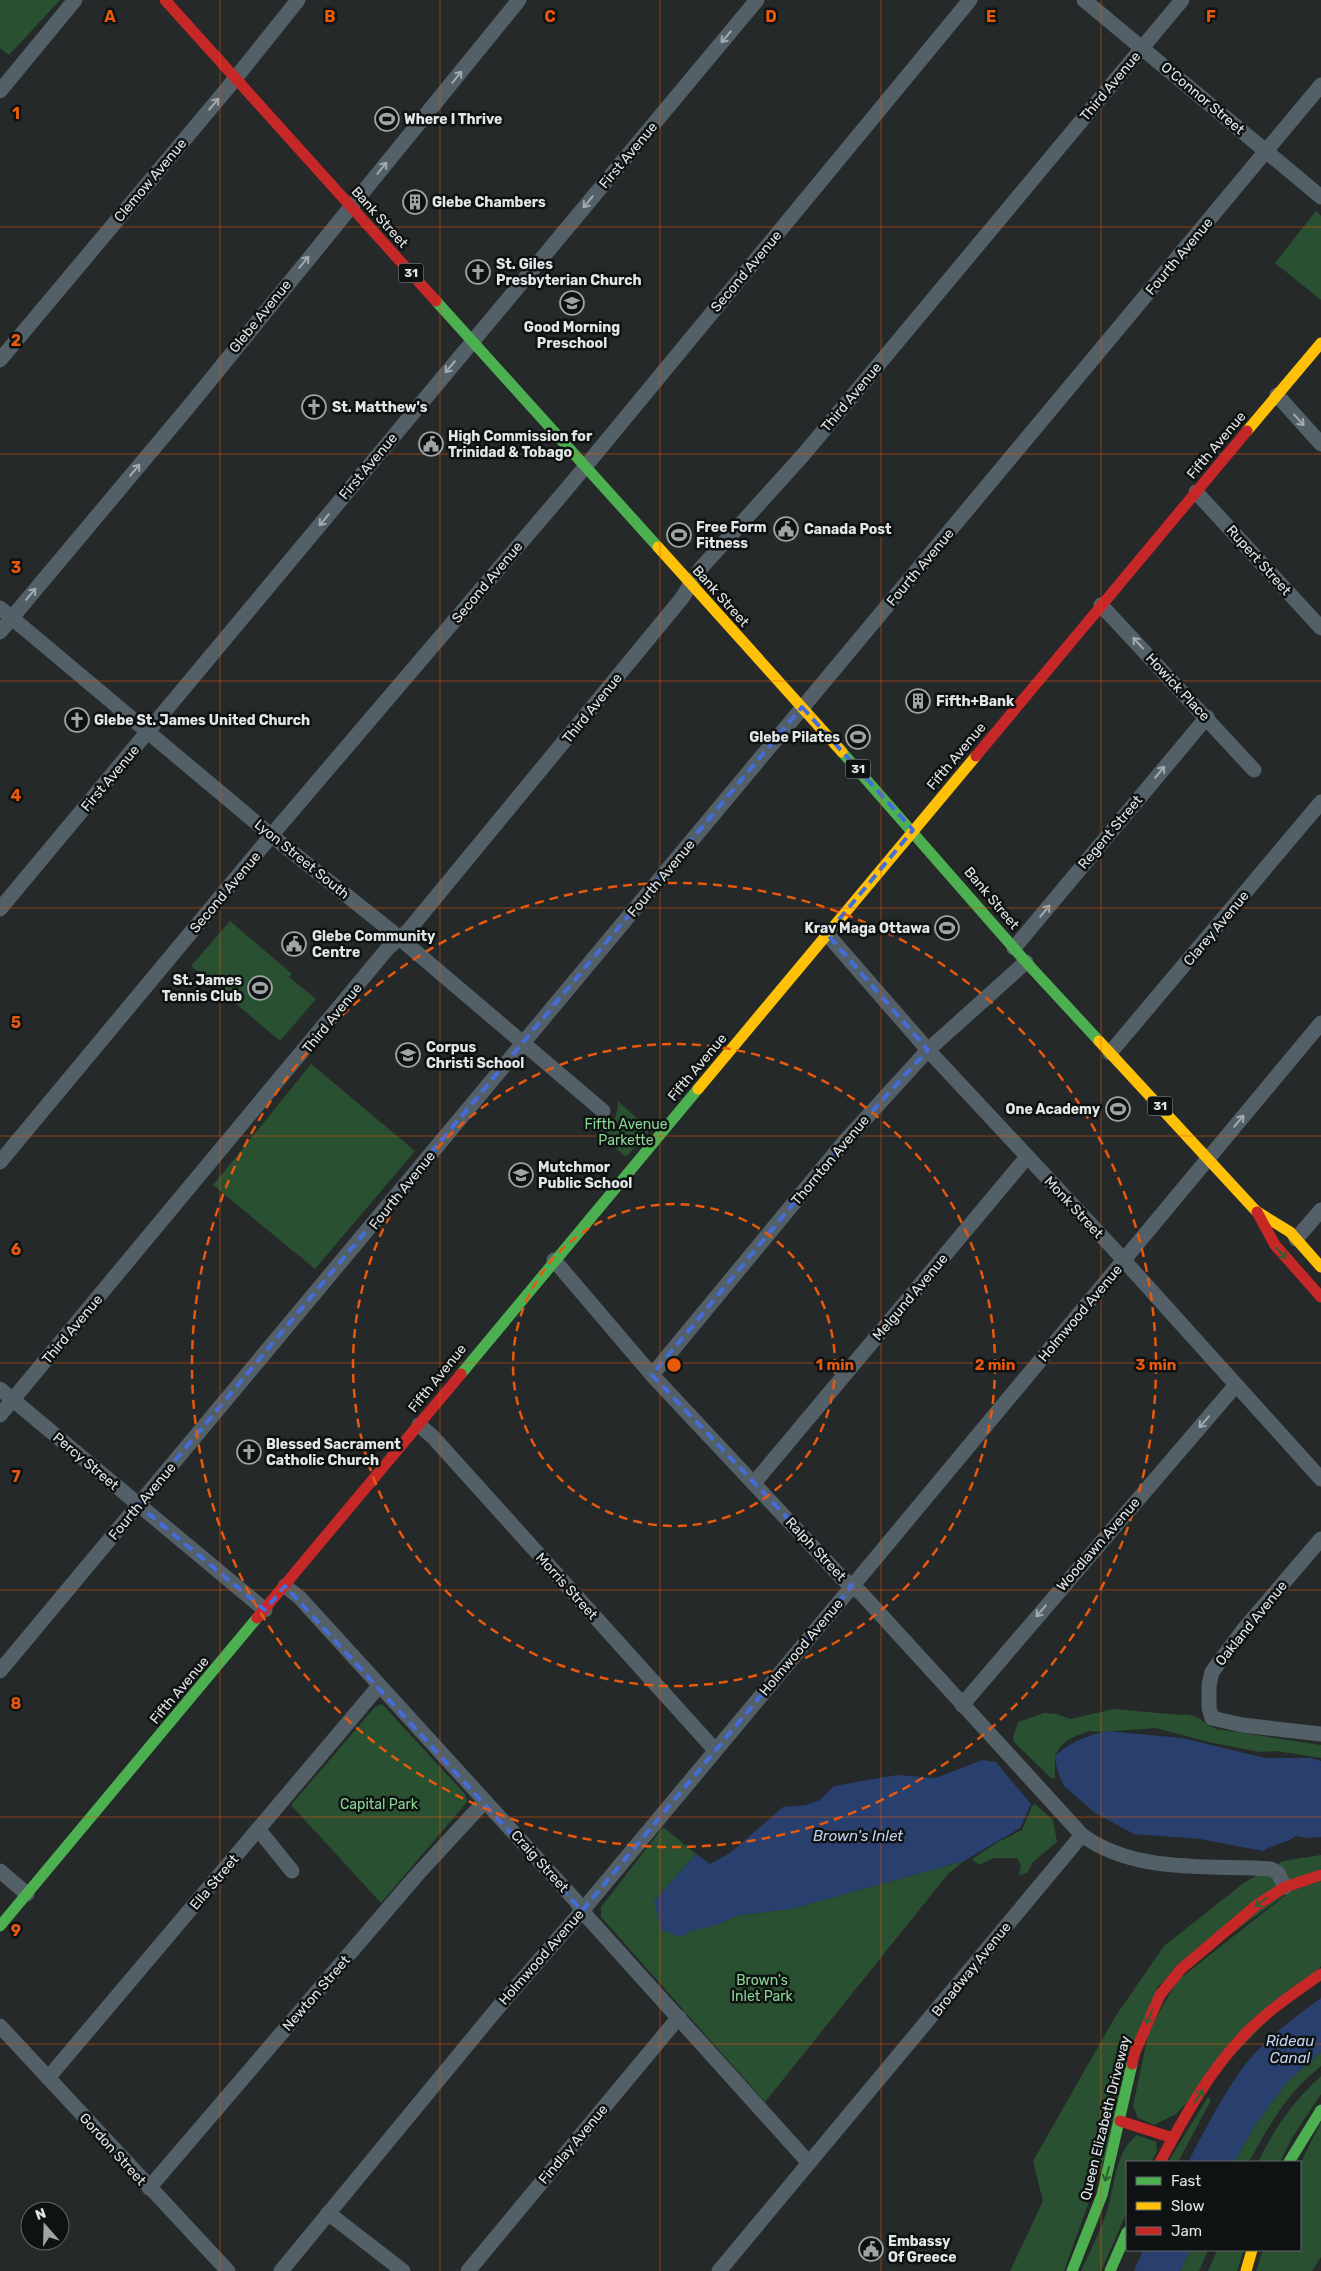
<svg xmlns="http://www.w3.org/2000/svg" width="1321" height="2271" font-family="Rubik,sans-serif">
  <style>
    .green { fill: #295030 }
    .water { fill: #29406e }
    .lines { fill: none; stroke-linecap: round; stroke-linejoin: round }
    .street { stroke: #536068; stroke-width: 15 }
    .fast { stroke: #4caf50; stroke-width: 11 }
    .slow { stroke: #ffc107; stroke-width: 11 }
    .jam { stroke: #c62828; stroke-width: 11 }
    .oneway { stroke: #a2aaae }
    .oneway2 { stroke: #2e6031 }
    .marked { fill: none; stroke: #446cdb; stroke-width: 4; stroke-dasharray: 10 6; stroke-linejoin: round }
    .grid { fill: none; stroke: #e8590c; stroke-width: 1; stroke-opacity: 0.55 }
    .ring { fill: none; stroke: #e8590c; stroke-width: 2.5; stroke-dasharray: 9 6 }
    .labels { text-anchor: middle; stroke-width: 5; stroke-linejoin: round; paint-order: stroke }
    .shield { fill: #0f1212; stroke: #a3a6a7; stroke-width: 1 }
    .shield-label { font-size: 12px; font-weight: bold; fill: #e2e6e7 }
    .street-label { font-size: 14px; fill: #e2e6e7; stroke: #0f1212 }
    .poi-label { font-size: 14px; font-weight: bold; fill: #e2e6e7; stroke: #0f1212; text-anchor: start }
    .park-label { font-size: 14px; fill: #88d792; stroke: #0f1212 }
    .water-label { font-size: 15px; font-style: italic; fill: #c0d1f2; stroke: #0f1212 }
    .grid-label { font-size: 16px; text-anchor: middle; font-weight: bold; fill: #e8590c; stroke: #0f1212; stroke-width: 5; stroke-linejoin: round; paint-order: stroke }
    .centre { fill: #e8590c; stroke: #0f1212; stroke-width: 2.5 }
    .ring-label { font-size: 15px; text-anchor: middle; font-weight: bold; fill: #e8590c; stroke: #0f1212; stroke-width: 5; stroke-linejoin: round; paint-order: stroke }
  </style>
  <rect width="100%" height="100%" fill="#252929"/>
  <!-- green -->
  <g class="green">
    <path d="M0,0H60L9,55L0,48Z"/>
    <path d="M1316,211L1321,216V300L1275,263Z"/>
    <path d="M230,921L292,974L289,977L316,999L280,1041L191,966Z"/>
    <path d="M311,1064L415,1151L315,1269L213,1185Z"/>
    <path d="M618,1101L650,1130L626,1157L594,1129L598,1125C615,1125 617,1117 618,1101Z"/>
    <path d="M382,1704L465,1794L467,1802L381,1903L291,1805L375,1707Z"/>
    <path d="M1114,1709L1180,1715C1197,1712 1202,1723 1216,1729L1321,1745V1758L1276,1751L1260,1752L1208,1742L1156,1728L1102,1732L1089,1731L1069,1739L1059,1748L1055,1756V1778H1051L1014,1742L1013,1737L1018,1722L1044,1713L1057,1714L1070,1719Z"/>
    <path d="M1035,1804L1053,1820L1057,1842L1033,1862L1027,1873L1019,1875L1021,1866L1017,1858H994L979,1865L972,1859L998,1842L1022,1830L1032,1806Z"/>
    <path d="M663,1827L696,1854L654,1901L691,1930L713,1926L740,1915L791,1909L964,1861L948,1874L765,2102L601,1917V1907Z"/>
    <path d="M1321,1855V1869L1158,1986L1107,2152L1064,2271H1010L1043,2201L1033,2161L1115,2017L1164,1946L1245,1882L1283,1861Z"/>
    <path d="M1321,1881V1966L1176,2114L1154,2125L1138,2118L1133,2106L1149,2030L1177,1981L1292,1890Z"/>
    <path d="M1321,2052V2066C1285,2095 1271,2123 1249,2162H1234L1255,2125L1288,2081Z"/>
    <path d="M1321,2076V2094L1292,2138L1280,2162H1258C1274,2129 1293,2101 1321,2076Z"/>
    <path d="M1208,2097L1211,2100L1178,2162H1168Z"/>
    <path d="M1321,2122V2257L1312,2271H1256L1263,2250H1300V2164Z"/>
    <path d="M1137,2135L1156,2142L1157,2151L1151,2162H1127V2212L1101,2271H1081C1089,2253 1098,2236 1105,2217C1115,2192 1113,2153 1137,2135Z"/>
    <path d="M1190,2250H1208L1199,2271H1180Z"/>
    <path d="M1217,2250H1244L1237,2271H1208Z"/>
  </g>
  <!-- water -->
  <g class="water">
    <path d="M1106,1731L1182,1738L1265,1758H1310L1321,1761V1837L1308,1838L1296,1836C1286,1843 1274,1844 1263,1851L1200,1839L1134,1834L1095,1813L1064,1786L1057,1769L1055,1756C1070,1742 1086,1736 1106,1731Z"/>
    <path d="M982,1760L996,1762L1031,1804L1020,1828L964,1861L791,1909L740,1915L713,1926L691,1931L682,1937L661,1930L654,1901L696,1854L710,1864L730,1853L783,1807L806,1805L820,1800L834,1786L897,1775L936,1778Z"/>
    <path d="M1321,1998V2052L1288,2081L1255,2125L1234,2162H1188C1205,2130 1222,2096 1244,2066C1265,2039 1294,2018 1321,1998Z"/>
    <path d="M1143,2250H1190L1180,2271H1134Z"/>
  </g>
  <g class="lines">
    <!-- street -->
    <g class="street">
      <path d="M1084,0L1321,197"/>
      <path d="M0,91L75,0"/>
      <path d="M0,360L226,90L298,0"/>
      <path d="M1277,395L1321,444"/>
      <path d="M1196,492L1321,628"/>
      <path d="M1101,605L1254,770"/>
      <path d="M0,608L272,836L390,930L603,1111"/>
      <path d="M0,632L190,405L519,0"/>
      <path d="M0,909L757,0"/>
      <path d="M827,934L928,1050L1111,1246L1321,1479"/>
      <path d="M1014,948L1207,717"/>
      <path d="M1110,1053L1321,802"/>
      <path d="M0,1162L281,824L570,485L970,0"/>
      <path d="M1296,1239L1321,1210"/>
      <path d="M554,1260L652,1375L843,1579L861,1593L1082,1835C1135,1874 1208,1865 1271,1869L1278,1873L1285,1887"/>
      <path d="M652,1375L845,1141L928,1050L1026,962"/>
      <path d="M0,1389L265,1610"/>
      <path d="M0,1415L388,948L408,931L682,598L701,568L804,454L1182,0"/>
      <path d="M419,1425L433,1437L714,1749"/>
      <path d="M754,1483L1027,1157"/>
      <path d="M1321,1539L1244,1629L1212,1672L1209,1685V1708L1212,1718L1242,1725L1321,1734"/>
      <path d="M285,1586L300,1598L576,1901L582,1911L809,2163"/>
      <path d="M0,1671L1321,85"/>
      <path d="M962,1705L1236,1385"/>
      <path d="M258,1829L292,1871"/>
      <path d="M0,1871L27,1894"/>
      <path d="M0,2026L228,2271"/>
      <path d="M48,2078L379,1686"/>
      <path d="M149,2188L416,1876L485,1801"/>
      <path d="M328,2213L403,2271"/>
      <path d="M281,2271L496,2010L582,1911L1321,1023"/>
      <path d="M468,2271L679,2017"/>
      <path d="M719,2271L1082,1835"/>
    </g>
    <!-- fast -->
    <g class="fast">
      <path d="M436,301L658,547"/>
      <path d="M842,752L1026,962L1099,1041"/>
      <path d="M461,1374L698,1089"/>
      <path d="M0,1926L257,1618"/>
      <path d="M1289,2162L1321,2110"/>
      <path d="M1072,2271L1102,2195L1132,2064"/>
      <path d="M1110,2271L1127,2232"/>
    </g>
    <!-- slow -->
    <g class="slow">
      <path d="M1247,431L1321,343"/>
      <path d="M658,547L842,752"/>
      <path d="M1099,1041L1256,1211L1290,1232L1321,1267"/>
      <path d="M698,1089L976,756"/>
      <path d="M1246,2271L1252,2250"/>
    </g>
    <!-- jam -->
    <g class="jam">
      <path d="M165,0L436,301"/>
      <path d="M976,756L1247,431"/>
      <path d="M1257,1212L1275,1245L1321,1297"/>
      <path d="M257,1618L461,1374"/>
      <path d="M1132,2064L1135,2052L1160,1995L1181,1969L1258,1904L1285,1887L1321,1875"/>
      <path d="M1120,2121L1173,2138"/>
      <path d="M1160,2162C1185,2116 1210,2069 1248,2031C1270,2009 1296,1992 1321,1974"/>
    </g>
  </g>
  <!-- one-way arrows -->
  <defs><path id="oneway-shaft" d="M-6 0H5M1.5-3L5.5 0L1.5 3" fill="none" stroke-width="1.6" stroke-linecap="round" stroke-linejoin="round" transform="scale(1.25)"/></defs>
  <g class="oneway">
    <use href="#oneway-shaft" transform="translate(726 37) rotate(130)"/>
    <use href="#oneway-shaft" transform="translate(457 77) rotate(-51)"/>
    <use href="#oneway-shaft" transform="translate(214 104) rotate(-50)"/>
    <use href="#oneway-shaft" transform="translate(382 168) rotate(-51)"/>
    <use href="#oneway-shaft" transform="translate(588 202) rotate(130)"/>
    <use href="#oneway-shaft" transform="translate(304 262) rotate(-51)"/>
    <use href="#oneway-shaft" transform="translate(450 367) rotate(130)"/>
    <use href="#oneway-shaft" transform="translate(1299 420) rotate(48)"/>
    <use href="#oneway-shaft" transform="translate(135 470) rotate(-50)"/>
    <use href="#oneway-shaft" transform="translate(324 520) rotate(130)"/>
    <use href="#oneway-shaft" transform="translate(31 594) rotate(-50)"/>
    <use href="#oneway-shaft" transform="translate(1138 643) rotate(-133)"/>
    <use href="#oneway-shaft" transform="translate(1160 772) rotate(-50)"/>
    <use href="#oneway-shaft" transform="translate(1045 911) rotate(-50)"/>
    <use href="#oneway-shaft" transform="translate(1239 1121) rotate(-50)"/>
    <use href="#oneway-shaft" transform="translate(1204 1422) rotate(131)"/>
    <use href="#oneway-shaft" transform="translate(1041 1611) rotate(131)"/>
  </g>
  <g class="oneway2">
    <use href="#oneway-shaft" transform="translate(1281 1253) rotate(48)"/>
    <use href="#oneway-shaft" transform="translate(1261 1902) rotate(143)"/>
    <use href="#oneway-shaft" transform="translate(1149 2017) rotate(114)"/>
    <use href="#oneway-shaft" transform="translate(1199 2096) rotate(-58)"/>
    <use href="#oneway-shaft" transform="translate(1107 2174) rotate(106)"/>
  </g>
  <!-- marked area -->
  <path class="marked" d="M802,707L913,830L827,934L928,1050L845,1141L652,1375L852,1586L582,1911L285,1586L265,1610L138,1505Z"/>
  <!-- grid -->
  <path class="grid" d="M220,0V2271M440,0V2271M660,0V2271M881,0V2271M1101,0V2271M0,227H1321M0,454H1321M0,681H1321M0,908H1321M0,1136H1321M0,1363H1321M0,1590H1321M0,1817H1321M0,2044H1321"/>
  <!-- distance rings -->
  <g class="ring">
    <circle cx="674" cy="1365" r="161"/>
    <circle cx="674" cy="1365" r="321"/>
    <circle cx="674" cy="1365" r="482"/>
  </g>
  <!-- icons -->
  <defs>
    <g id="stadium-ring" transform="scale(1.25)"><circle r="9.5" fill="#0f1212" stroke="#a0a4a4" stroke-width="1.5"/><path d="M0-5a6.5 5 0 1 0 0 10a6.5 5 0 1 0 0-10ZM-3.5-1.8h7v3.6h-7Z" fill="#a0a4a4"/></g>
    <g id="building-ring" transform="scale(1.25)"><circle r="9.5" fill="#0f1212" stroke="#a0a4a4" stroke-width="1.5"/><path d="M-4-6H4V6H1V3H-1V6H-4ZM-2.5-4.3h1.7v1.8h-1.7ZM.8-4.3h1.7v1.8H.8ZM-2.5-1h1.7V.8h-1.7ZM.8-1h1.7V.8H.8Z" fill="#a0a4a4"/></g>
    <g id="church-ring" transform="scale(1.25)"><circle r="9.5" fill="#0f1212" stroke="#a0a4a4" stroke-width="1.5"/><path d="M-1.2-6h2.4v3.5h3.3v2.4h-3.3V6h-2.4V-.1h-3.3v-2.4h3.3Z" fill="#a0a4a4"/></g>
    <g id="school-ring" transform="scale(1.25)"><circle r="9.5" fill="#0f1212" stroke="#a0a4a4" stroke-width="1.5"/><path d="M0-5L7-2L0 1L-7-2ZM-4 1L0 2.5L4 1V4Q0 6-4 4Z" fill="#a0a4a4"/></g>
    <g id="civic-ring" transform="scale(1.25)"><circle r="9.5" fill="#0f1212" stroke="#a0a4a4" stroke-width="1.5"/><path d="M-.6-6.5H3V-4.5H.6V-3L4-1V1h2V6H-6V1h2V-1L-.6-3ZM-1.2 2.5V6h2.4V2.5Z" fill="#a0a4a4"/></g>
  </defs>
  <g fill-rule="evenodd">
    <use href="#stadium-ring" x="387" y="119"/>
    <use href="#building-ring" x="415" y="202"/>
    <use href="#church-ring" x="478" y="272"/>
    <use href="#school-ring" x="572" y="303"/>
    <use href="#church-ring" x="314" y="407"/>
    <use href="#civic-ring" x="431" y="444"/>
    <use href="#civic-ring" x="786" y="529"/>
    <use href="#stadium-ring" x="679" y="535"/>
    <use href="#building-ring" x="918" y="701"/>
    <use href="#church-ring" x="77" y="720"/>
    <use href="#stadium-ring" x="858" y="737"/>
    <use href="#stadium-ring" x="947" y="928"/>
    <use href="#civic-ring" x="294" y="944"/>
    <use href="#stadium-ring" x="260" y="988"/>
    <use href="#school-ring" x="408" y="1055"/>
    <use href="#stadium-ring" x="1118" y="1109"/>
    <use href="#school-ring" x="521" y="1175"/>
    <use href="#church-ring" x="249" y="1452"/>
    <use href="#civic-ring" x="871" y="2249"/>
  </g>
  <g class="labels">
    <!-- shield labels -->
    <g class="shield">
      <rect x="398.5" y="263.5" width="25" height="19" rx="4"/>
      <rect x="845.5" y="759.5" width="25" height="19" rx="4"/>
      <rect x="1147.5" y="1096.5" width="25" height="19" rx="4"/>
    </g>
    <g class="shield-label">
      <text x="411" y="277">31</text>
      <text x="858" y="773">31</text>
      <text x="1160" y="1110">31</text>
    </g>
    <!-- street labels -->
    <g class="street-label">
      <text transform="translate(1110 86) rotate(-50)" y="5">Third Avenue</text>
      <text transform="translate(1203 98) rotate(40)" y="5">O'Connor Street</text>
      <text transform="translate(628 155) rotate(-50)" y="5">First Avenue</text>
      <text transform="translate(150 180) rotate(-50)" y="5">Clemow Avenue</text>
      <text transform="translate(380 217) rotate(48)" y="5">Bank Street</text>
      <text transform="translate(1179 256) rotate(-50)" y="5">Fourth Avenue</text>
      <text transform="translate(746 271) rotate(-50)" y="5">Second Avenue</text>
      <text transform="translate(260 316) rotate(-51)" y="5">Glebe Avenue</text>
      <text transform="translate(851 397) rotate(-50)" y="5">Third Avenue</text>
      <text transform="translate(1216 445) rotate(-50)" y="5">Fifth Avenue</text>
      <text transform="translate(368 466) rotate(-50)" y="5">First Avenue</text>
      <text transform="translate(1259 560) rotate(48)" y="5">Rupert Street</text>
      <text transform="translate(920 567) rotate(-50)" y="5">Fourth Avenue</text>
      <text transform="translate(487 582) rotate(-50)" y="5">Second Avenue</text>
      <text transform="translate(721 596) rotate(48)" y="5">Bank Street</text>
      <text transform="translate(1178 687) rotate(47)" y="5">Howick Place</text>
      <text transform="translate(592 708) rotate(-51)" y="5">Third Avenue</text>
      <text transform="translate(956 756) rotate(-50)" y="5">Fifth Avenue</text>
      <text transform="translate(110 778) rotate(-50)" y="5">First Avenue</text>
      <text transform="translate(1110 832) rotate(-50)" y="5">Regent Street</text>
      <text transform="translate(302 859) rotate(39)" y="5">Lyon Street South</text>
      <text transform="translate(661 878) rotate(-50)" y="5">Fourth Avenue</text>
      <text transform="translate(225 892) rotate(-50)" y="5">Second Avenue</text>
      <text transform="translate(992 898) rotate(50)" y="5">Bank Street</text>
      <text transform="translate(1216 928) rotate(-50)" y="5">Clarey Avenue</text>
      <text transform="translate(332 1018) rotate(-51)" y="5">Third Avenue</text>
      <text transform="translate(697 1067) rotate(-50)" y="5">Fifth Avenue</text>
      <text transform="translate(830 1160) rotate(-50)" y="5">Thornton Avenue</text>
      <text transform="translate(402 1190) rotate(-51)" y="5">Fourth Avenue</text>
      <text transform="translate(1074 1207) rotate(47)" y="5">Monk Street</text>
      <text transform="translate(910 1297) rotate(-50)" y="5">Melgund Avenue</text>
      <text transform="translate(1080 1313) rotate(-50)" y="5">Holmwood Avenue</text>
      <text transform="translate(72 1329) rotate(-50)" y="5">Third Avenue</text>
      <text transform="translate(437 1378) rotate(-51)" y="5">Fifth Avenue</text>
      <text transform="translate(86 1461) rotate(40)" y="5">Percy Street</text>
      <text transform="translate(142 1501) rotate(-50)" y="5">Fourth Avenue</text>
      <text transform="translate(1098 1544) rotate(-49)" y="5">Woodlawn Avenue</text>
      <text transform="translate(816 1549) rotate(47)" y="5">Ralph Street</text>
      <text transform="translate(567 1586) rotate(48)" y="5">Morris Street</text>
      <text transform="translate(1251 1623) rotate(-51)" y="5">Oakland Avenue</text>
      <text transform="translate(801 1647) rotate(-50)" y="5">Holmwood Avenue</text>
      <text transform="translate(179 1690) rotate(-50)" y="5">Fifth Avenue</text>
      <text transform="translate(540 1861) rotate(48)" y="5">Craig Street</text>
      <text transform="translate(214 1882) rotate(-50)" y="5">Ella Street</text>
      <text transform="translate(541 1957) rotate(-49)" y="5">Holmwood Avenue</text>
      <text transform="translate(971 1969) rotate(-51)" y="5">Broadway Avenue</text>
      <text transform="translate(316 1993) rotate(-49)" y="5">Newton Street</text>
      <text transform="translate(1105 2118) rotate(-76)" y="5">Queen Elizabeth Driveway</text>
      <text transform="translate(573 2144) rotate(-50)" y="5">Findlay Avenue</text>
      <text transform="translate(113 2149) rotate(48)" y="5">Gordon Street</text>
    </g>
    <!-- poi labels -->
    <g class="poi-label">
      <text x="404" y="124">Where I Thrive</text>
      <text x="432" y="207">Glebe Chambers</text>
      <text x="496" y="269">St. Giles<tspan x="496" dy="16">Presbyterian Church</tspan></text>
      <text x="572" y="332" text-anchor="middle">Good Morning<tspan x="572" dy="16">Preschool</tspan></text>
      <text x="332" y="412">St. Matthew's</text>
      <text x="448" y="441">High Commission for<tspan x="448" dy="16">Trinidad &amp; Tobago</tspan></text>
      <text x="696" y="532">Free Form<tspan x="696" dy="16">Fitness</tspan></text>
      <text x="804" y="534">Canada Post</text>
      <text x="936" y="706">Fifth+Bank</text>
      <text x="94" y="725">Glebe St. James United Church</text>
      <text x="840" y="742" text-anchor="end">Glebe Pilates</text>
      <text x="930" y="933" text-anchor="end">Krav Maga Ottawa</text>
      <text x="312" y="941">Glebe Community<tspan x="312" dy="16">Centre</tspan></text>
      <text x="242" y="985" text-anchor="end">St. James<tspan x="242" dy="16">Tennis Club</tspan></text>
      <text x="426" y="1052">Corpus<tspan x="426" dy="16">Christi School</tspan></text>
      <text x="1100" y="1114" text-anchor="end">One Academy</text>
      <text x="538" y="1172">Mutchmor<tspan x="538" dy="16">Public School</tspan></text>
      <text x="266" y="1449">Blessed Sacrament<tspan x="266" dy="16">Catholic Church</tspan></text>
      <text x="888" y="2246">Embassy<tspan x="888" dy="16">Of Greece</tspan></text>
    </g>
    <!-- park labels -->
    <g class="park-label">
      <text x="626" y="1129">Fifth Avenue<tspan x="626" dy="16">Parkette</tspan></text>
      <text x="379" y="1809">Capital Park</text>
      <text x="762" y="1985">Brown's<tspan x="762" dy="16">Inlet Park</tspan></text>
    </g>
    <!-- water labels -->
    <g class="water-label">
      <text x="858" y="1841">Brown's Inlet</text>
      <text x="1290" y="2046">Rideau<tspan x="1290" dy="17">Canal</tspan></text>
    </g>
  </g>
  <g class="grid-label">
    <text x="110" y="22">A</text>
    <text x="330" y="22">B</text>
    <text x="550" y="22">C</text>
    <text x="771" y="22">D</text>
    <text x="991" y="22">E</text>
    <text x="1211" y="22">F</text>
    <text x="16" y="119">1</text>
    <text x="16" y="346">2</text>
    <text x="16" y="573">3</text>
    <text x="16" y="801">4</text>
    <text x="16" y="1028">5</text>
    <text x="16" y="1255">6</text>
    <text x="16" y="1482">7</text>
    <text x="16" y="1709">8</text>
    <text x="16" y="1936">9</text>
  </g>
  <circle cx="674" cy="1365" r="8" class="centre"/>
  <g class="ring-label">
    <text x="835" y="1370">1 min</text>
    <text x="995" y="1370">2 min</text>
    <text x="1156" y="1370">3 min</text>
  </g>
  <!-- legend -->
  <rect x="1126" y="2161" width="175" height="90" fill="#0f1212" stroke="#636767"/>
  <rect x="1136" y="2177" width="25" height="8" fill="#4caf50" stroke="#636767"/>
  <text x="1171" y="2186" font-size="15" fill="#e2e6e7">Fast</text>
  <rect x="1136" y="2202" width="25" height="8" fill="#ffc107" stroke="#636767"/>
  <text x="1171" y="2211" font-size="15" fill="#e2e6e7">Slow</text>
  <rect x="1136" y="2227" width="25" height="8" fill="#c62828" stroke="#636767"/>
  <text x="1171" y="2236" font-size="15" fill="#e2e6e7">Jam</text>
  <!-- north arrow -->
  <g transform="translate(45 2226) rotate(340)"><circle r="24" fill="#0f1212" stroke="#636767"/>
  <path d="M0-4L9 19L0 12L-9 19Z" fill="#a0a4a4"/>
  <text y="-8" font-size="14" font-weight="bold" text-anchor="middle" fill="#e2e6e7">N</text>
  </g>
</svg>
